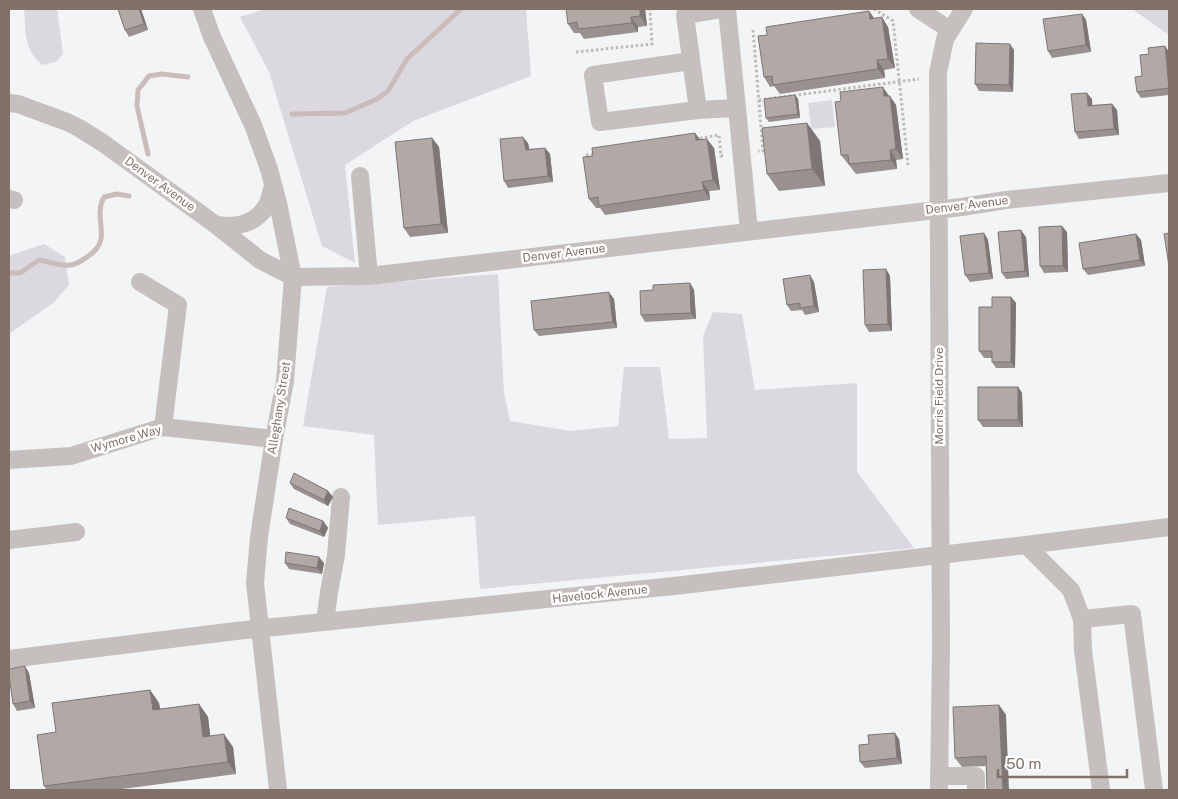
<svg xmlns="http://www.w3.org/2000/svg" width="1178" height="799" font-family="'Public Sans',sans-serif">
  <style>
    .green { fill: #dbd8e0 }
    .lines { fill: none; stroke-linecap: round; stroke-linejoin: round }
    .stream { stroke: #c9bcba; stroke-width: 5 }
    .path { stroke: #bdbab8; stroke-width: 3; stroke-dasharray: 2.5 2.5; stroke-linecap: butt }
    .minor { stroke: #c5c0be; stroke-width: 18 }
    .wall { fill: #99918f }
    .shaded-wall { fill: #7d7674 }
    .building { fill: #b2a9a6; stroke: #7d7674 }
    .labels { text-anchor: middle; stroke-width: 5; stroke-linejoin: round; paint-order: stroke }
    .street-label { font-size: 12px; fill: #827168; stroke: #fff }
  </style>
  <rect width="100%" height="100%" fill="#f3f4f6"/>
  <!-- green -->
  <g class="green">
    <path d="M24,9H57L63,54L56,62L42,65C23,48 26,32 24,9Z"/>
    <path d="M265,9H526L531,76L413,121L345,165L355,263L322,246L269,72L240,17Z"/>
    <path d="M1132,9H1169V35Z"/>
    <path d="M832,100L835,127L811,129L808,103Z"/>
    <path d="M44,244L65,257L69,285L53,303L9,334V256Z"/>
    <path d="M498,274L504,393L510,421L571,431L618,426L624,367H660L669,439L707,438L703,336L713,312L742,314L755,390L857,383V472L914,548L480,589L475,516L378,525L374,435L303,426L327,287Z"/>
  </g>
  <g class="lines">
    <!-- stream -->
    <g class="stream">
      <path d="M292,114L345,113L377,99L388,91L407,59L461,9"/>
      <path d="M148,154L137,106L138,90L149,76L162,74L188,77"/>
      <path d="M9,273H20L39,260C60,264 69,271 87,257C94,252 99,248 101,239C103,225 96,211 104,197L117,194L129,196"/>
    </g>
    <!-- path -->
    <g class="path">
      <path d="M874,9L893,21L908,165"/>
      <path d="M753,30L763,151H758"/>
      <path d="M576,52L652,44L650,9"/>
      <path d="M759,100L919,79"/>
      <path d="M695,139L719,135L721,156L725,155"/>
      <path d="M586,155L595,154"/>
    </g>
    <!-- minor -->
    <g class="minor">
      <path d="M202,9L212,37L253,125L269,169L278,203L293,277L285,381L274,439L259,537L255,583L278,790"/>
      <path d="M727,9L737,108"/>
      <path d="M918,9L950,30"/>
      <path d="M691,61L593,75L600,122L698,110L685,15L721,9"/>
      <path d="M9,103L18,104L67,122L79,128L103,143L216,225L260,260L293,277L369,276L962,207L1006,200L1169,183"/>
      <path d="M698,110L737,108L749,231"/>
      <path d="M360,176L369,276"/>
      <path d="M9,199L14,200"/>
      <path d="M216,225C236,228 256,224 267,205C270,199 271,192 273,186"/>
      <path d="M140,282L178,305L163,427"/>
      <path d="M9,460L71,456L163,427L274,439"/>
      <path d="M9,540L76,532"/>
      <path d="M1026,545L1169,527"/>
      <path d="M1082,619L1132,614L1154,790"/>
      <path d="M325,622L329,592L336,555L341,497"/>
      <path d="M9,659L236,631L683,585L1026,545L1071,590L1082,619L1083,650L1101,790"/>
      <path d="M939,776H976V790"/>
      <path d="M939,790L941,646L938,73L945,39L964,9"/>
    </g>
  </g>
  <!-- wall -->
  <g class="wall">
    <path d="M118,9H141L148,30L129,37L125,30Z"/>
    <path d="M566,9H645L647,26L638,27V32L584,39L580,33H574L568,24Z"/>
    <path d="M869,11L874,18L888,27L895,68L884,70L885,78L780,94L774,86L770,87L764,77L767,35Z"/>
    <path d="M1082,14L1086,20L1091,52L1052,58L1048,51Z"/>
    <path d="M1165,46L1169,52V95L1141,98L1137,92L1149,54Z"/>
    <path d="M1014,50L1013,92L979,91L975,84Z"/>
    <path d="M795,95L798,99L800,118L769,122L766,118Z"/>
    <path d="M889,96L896,105L903,159L896,160L897,169L856,174L841,155Z"/>
    <path d="M1092,99V105L1112,104L1117,110L1119,135L1079,139L1075,132Z"/>
    <path d="M807,123L820,141L825,186L779,191L767,174Z"/>
    <path d="M695,133L700,140L714,148L720,190L709,191L710,200L605,215L600,208H596L589,199L593,156Z"/>
    <path d="M432,138L439,147L448,233L410,237L404,228Z"/>
    <path d="M528,143L529,149L545,148L550,154L553,182L508,188L504,181Z"/>
    <path d="M1067,232L1068,272L1044,273L1040,266Z"/>
    <path d="M984,233L988,240L993,279L970,282L965,275Z"/>
    <path d="M1136,234L1141,240L1145,266L1088,275L1083,269Z"/>
    <path d="M1026,237L1029,277L1006,279L1002,273Z"/>
    <path d="M886,269L890,276L892,331L869,332L865,325Z"/>
    <path d="M814,282L819,312L805,315L802,310L791,311L787,305Z"/>
    <path d="M690,283L694,290L696,319L645,322L641,315L653,290Z"/>
    <path d="M1011,297L1016,303L1015,368H996L992,362V358H984L979,351L992,307Z"/>
    <path d="M614,299L617,328L539,336L534,330Z"/>
    <path d="M1018,387L1022,393L1023,427H983L978,420Z"/>
    <path d="M290,483L328,491L333,497L328,506L294,489Z"/>
    <path d="M286,518L323,521L328,528L324,537L290,524Z"/>
    <path d="M285,563H324L322,574L289,569Z"/>
    <path d="M29,673L35,708L17,711L13,704Z"/>
    <path d="M150,690L159,703L160,709L199,704L208,717L210,736L233,747L236,774L115,790H47L44,786L56,732Z"/>
    <path d="M999,705L1006,715L986,766L962,767L955,758Z"/>
    <path d="M899,739L902,764L865,768L860,762L869,744Z"/>
  </g>
  <!-- shaded-wall -->
  <g class="shaded-wall">
    <path d="M139,9H141L148,30L144,24Z"/>
    <path d="M640,9H645L647,26L640,16Z"/>
    <path d="M869,11L876,21L870,19Z"/>
    <path d="M1082,14L1086,20L1091,52L1086,45Z"/>
    <path d="M631,17L638,27V32L632,23Z"/>
    <path d="M882,17L888,27L895,68L888,59Z"/>
    <path d="M1010,44L1014,50L1013,92L1009,85Z"/>
    <path d="M1165,46L1169,52V82Z"/>
    <path d="M877,60L884,70L885,78L878,69Z"/>
    <path d="M883,87L889,96H884Z"/>
    <path d="M1087,93L1092,99L1093,112L1088,106Z"/>
    <path d="M795,95L798,99L800,118L798,114Z"/>
    <path d="M890,96L896,105L903,159L896,149Z"/>
    <path d="M1112,104L1117,110L1119,135L1114,129Z"/>
    <path d="M807,123L820,141L825,186L812,169Z"/>
    <path d="M695,133L702,142L696,140Z"/>
    <path d="M523,137L528,143L531,156L526,150Z"/>
    <path d="M432,138L439,147L448,233L441,224Z"/>
    <path d="M707,139L714,148L720,190L713,180Z"/>
    <path d="M545,148L550,154L553,182L548,176Z"/>
    <path d="M890,150L896,160L897,169L891,160Z"/>
    <path d="M702,182L709,191L710,200L704,190Z"/>
    <path d="M1062,226L1067,232L1068,272L1063,266Z"/>
    <path d="M1021,230L1026,237L1029,277L1025,271Z"/>
    <path d="M984,233L988,240L993,279L989,273Z"/>
    <path d="M1136,234L1141,240L1145,266L1140,260Z"/>
    <path d="M886,269L890,276L892,331L888,324Z"/>
    <path d="M810,275L814,282L819,312L814,306Z"/>
    <path d="M690,283L694,290L696,319L691,313Z"/>
    <path d="M609,292L614,299L617,328L613,322Z"/>
    <path d="M1011,297L1016,303L1015,368L1011,362Z"/>
    <path d="M1018,387L1022,393L1023,427L1018,420Z"/>
    <path d="M328,491L333,497L328,506L324,500Z"/>
    <path d="M323,521L328,528L324,537L320,531Z"/>
    <path d="M319,557L324,563L322,574L317,568Z"/>
    <path d="M25,666L29,673L35,708L30,701Z"/>
    <path d="M150,690L159,703L162,723L153,710Z"/>
    <path d="M199,704L208,717L212,750L203,737Z"/>
    <path d="M999,705L1006,715L1009,790H1003Z"/>
    <path d="M895,733L899,739L902,764L897,758Z"/>
    <path d="M224,734L233,747L236,774L228,762Z"/>
  </g>
  <!-- building -->
  <g class="building">
    <path d="M118,9H139L144,24L125,30Z"/>
    <path d="M566,9H640V16L631,17L632,23L578,29L577,22L568,24Z"/>
    <path d="M869,11L870,19L882,17L888,59L877,60L878,69L773,85L772,76L764,77L758,36L767,35L766,27Z"/>
    <path d="M1082,14L1086,45L1048,51L1043,19Z"/>
    <path d="M976,43L1010,44L1009,85L975,84Z"/>
    <path d="M1165,46L1169,88L1137,92L1135,77L1142,76L1140,55L1149,54L1148,48Z"/>
    <path d="M883,87L884,96H890L896,149L890,150L891,160L849,164L848,155H841L835,102L841,101L840,92Z"/>
    <path d="M1087,93L1088,106L1112,104L1114,129L1075,132L1071,94Z"/>
    <path d="M795,95L798,114L766,118L764,99Z"/>
    <path d="M807,123L812,169L767,174L762,128Z"/>
    <path d="M695,133L696,140L707,139L713,180L702,182L704,190L599,206L598,197L589,199L583,157L593,156L592,148Z"/>
    <path d="M523,137L526,150L545,148L548,176L504,181L500,139Z"/>
    <path d="M432,138L441,224L404,228L395,142Z"/>
    <path d="M1062,226L1063,266H1040L1039,227Z"/>
    <path d="M1021,230L1025,271L1002,273L998,232Z"/>
    <path d="M984,233L989,273L965,275L960,236Z"/>
    <path d="M1169,233V266L1164,234Z"/>
    <path d="M1136,234L1140,260L1083,269L1079,243Z"/>
    <path d="M886,269L888,324L865,325L863,270Z"/>
    <path d="M810,275L814,306L800,308V303L787,305L783,279Z"/>
    <path d="M690,283L691,313L641,315L640,291L653,290V285Z"/>
    <path d="M609,292L613,322L534,330L531,301Z"/>
    <path d="M992,297H1011V362H992V351H979V307H992Z"/>
    <rect x="978" y="387" width="40" height="33"/>
    <path d="M294,473L328,491L324,500L290,483Z"/>
    <path d="M289,508L323,521L320,531L286,518Z"/>
    <path d="M286,552L319,557L317,568L285,563Z"/>
    <path d="M25,666L30,701L13,704L9,675V669Z"/>
    <path d="M150,690L153,710L199,704L203,737L224,734L228,762L44,786L37,735L56,732L52,703Z"/>
    <path d="M999,705L1003,790H987L986,756L955,758L953,707Z"/>
    <path d="M895,733L897,758L860,762L859,745L869,744L868,735Z"/>
  </g>
  <g class="labels">
    <!-- street labels -->
    <g class="street-label">
      <text transform="translate(160 184) rotate(36)" y="4">Denver Avenue</text>
      <text transform="translate(967 205) rotate(-7)" y="4">Denver Avenue</text>
      <text transform="translate(564 253) rotate(-7)" y="4">Denver Avenue</text>
      <text transform="translate(939 396) rotate(-90)" y="4">Morris Field Drive</text>
      <text transform="translate(279 408) rotate(-81)" y="4">Alleghany Street</text>
      <text transform="translate(126 439) rotate(-16)" y="4">Wymore Way</text>
      <text transform="translate(600 594) rotate(-6)" y="4">Havelock Avenue</text>
    </g>
  </g>
  <!-- border -->
  <rect width="1178" height="799" fill="none" stroke="#827168" stroke-width="20"/>
  <!-- scale -->
  <path d="M998 769v8h129v-8" fill="none" stroke="#827168" stroke-width="2.5"/>
  <text x="1006" y="769" font-size="15" fill="#827168" stroke="#ffffff" stroke-width="4" paint-order="stroke">50 m</text>
</svg>
